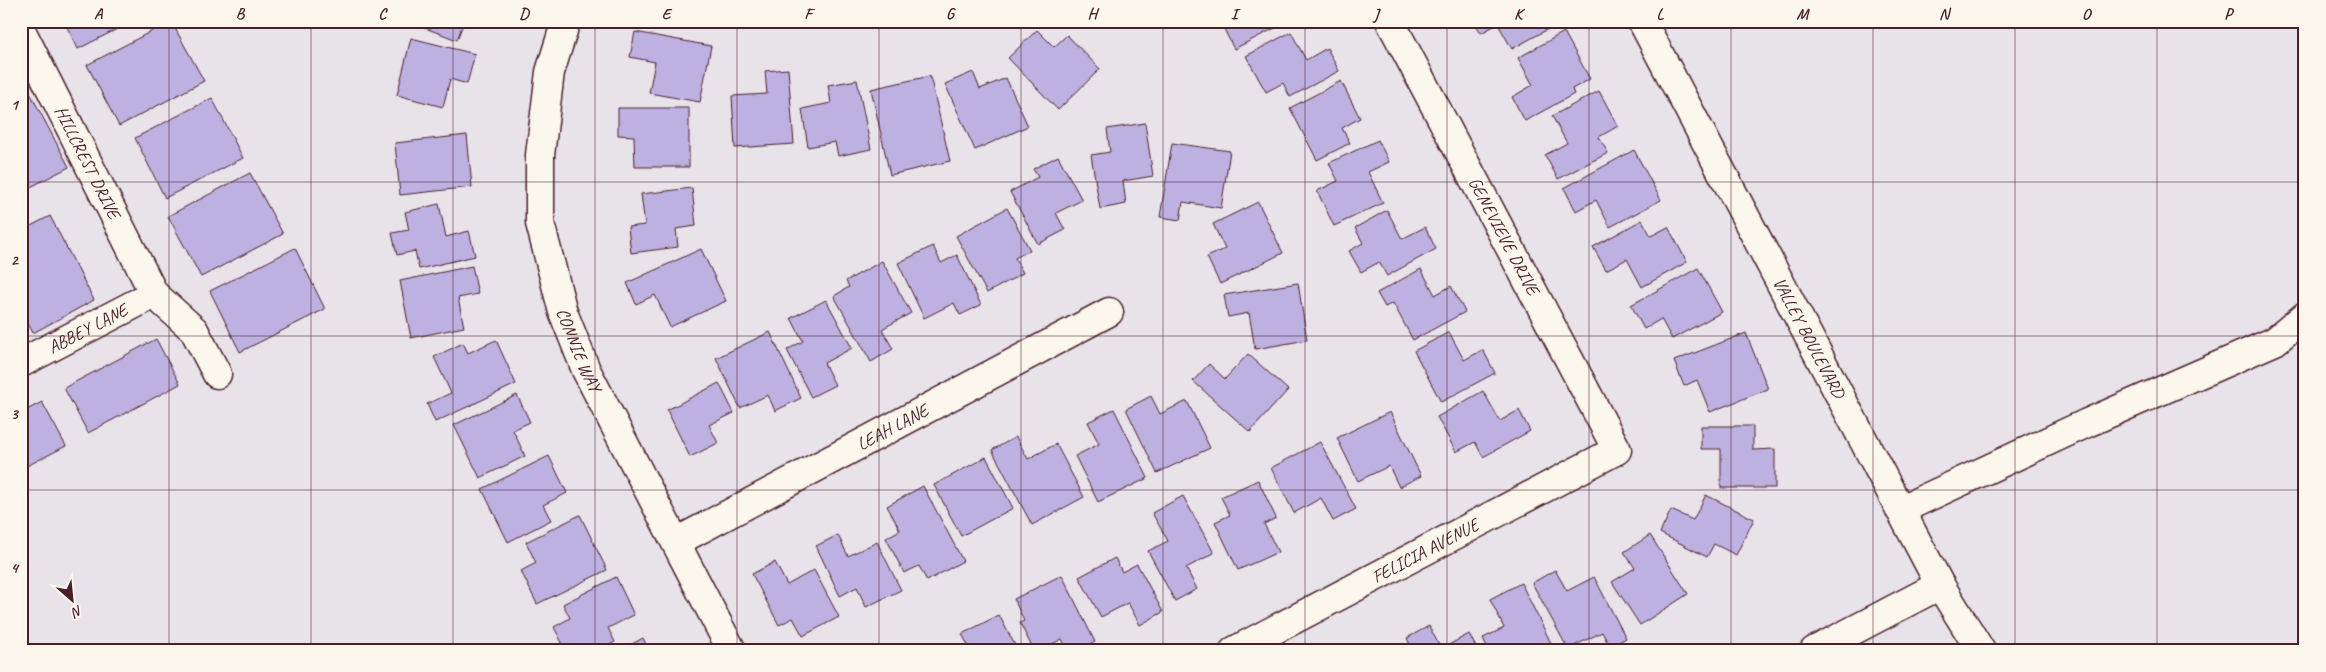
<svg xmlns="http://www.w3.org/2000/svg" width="2326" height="672" font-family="Caveat,sans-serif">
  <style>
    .building { fill: #bdb1e2; stroke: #4a1f2b }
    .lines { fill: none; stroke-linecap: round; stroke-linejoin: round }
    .minor-casing { stroke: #4a1f2b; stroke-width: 31 }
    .minor { stroke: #fbf7ec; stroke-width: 28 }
    .grid { fill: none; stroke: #4a1f2b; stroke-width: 1; stroke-opacity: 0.55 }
    .labels { text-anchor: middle; stroke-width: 4; stroke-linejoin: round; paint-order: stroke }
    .street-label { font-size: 18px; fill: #4a1f2b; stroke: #fbf7ec }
    .neatline { fill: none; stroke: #4a1f2b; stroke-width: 2 }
    .grid-label { font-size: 16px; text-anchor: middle; font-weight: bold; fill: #4a1f2b }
  </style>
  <rect width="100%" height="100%" fill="#e8e2e9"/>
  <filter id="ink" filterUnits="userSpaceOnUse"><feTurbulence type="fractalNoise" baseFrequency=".02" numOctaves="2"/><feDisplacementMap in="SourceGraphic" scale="10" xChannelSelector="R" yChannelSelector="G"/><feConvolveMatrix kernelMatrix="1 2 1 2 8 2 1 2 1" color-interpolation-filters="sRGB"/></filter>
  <g filter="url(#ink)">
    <!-- building -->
    <g class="building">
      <path d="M64,21H133L78,49Z"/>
      <path d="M171,21L204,81L119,126L87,65Z"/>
      <path d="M413,21H464L457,40L412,23Z"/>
      <path d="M1220,21H1275L1277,27L1234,49Z"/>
      <path d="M1474,21H1558L1559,23L1512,49L1498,24L1481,33Z"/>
      <path d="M1037,30L1054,47L1067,35L1100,69L1058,110L1008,58Z"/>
      <path d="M635,32L711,46L700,102L649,93L655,62L630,57Z"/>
      <path d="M1291,32L1306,60L1327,48L1339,71L1290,97L1283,83L1266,92L1246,56Z"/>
      <path d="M1564,32L1590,79L1572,89L1574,94L1525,121L1512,97L1533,85L1518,58Z"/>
      <path d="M411,38L475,54L467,84L450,79L443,107L397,95Z"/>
      <path d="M788,69L794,144L735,148L732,96L767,94L765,71Z"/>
      <path d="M973,72L980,89L1006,78L1028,126L975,150L945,84Z"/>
      <path d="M930,76L950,161L890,175L871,89Z"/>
      <path d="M857,80L871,149L838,156L835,142L808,147L802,109L831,103L828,85Z"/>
      <path d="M1341,81L1360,118L1342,128L1350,143L1317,160L1290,108Z"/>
      <path d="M28,89L69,167L21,192V93Z"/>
      <path d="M1599,91L1618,126L1599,137L1608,153L1558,179L1545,155L1567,143L1552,116Z"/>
      <path d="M212,98L243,158L165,198L135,138Z"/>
      <path d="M618,108H689V167H635L634,136L618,135Z"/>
      <path d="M1145,123L1153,176L1123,181L1126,204L1100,209L1091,155L1110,152L1107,129Z"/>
      <path d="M467,135L472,187L400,195L395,143Z"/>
      <path d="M1378,140L1389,162L1368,172L1383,203L1334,226L1317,191L1338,181L1329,163Z"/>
      <path d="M1172,143L1230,151L1221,208L1183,202L1180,220L1160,217Z"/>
      <path d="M1634,150L1661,200L1610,227L1596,200L1576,211L1564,188Z"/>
      <path d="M1058,156L1082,200L1056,213L1065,230L1038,244L1010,192L1038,177L1033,169Z"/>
      <path d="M250,173L283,234L201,277L168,216Z"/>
      <path d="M692,188L696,226L676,229L678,247L631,253L628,227L645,225L641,194Z"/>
      <path d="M1258,202L1283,253L1220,284L1207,257L1225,249L1213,224Z"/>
      <path d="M439,204L446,237L469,231L475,256L419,269L415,251L397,255L392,233L409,230L405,212Z"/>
      <path d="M1007,208L1030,250L1015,258L1023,273L987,293L956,236Z"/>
      <path d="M1387,210L1402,239L1425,227L1436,249L1387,276L1379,262L1361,272L1349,251L1363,243L1355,228Z"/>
      <path d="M50,216L94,300L33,333L21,310V231Z"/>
      <path d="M1642,220L1651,236L1668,227L1687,262L1642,287L1627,259L1606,270L1593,247Z"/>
      <path d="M933,246L941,263L957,255L981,305L960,315L954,303L924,318L898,263Z"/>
      <path d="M295,248L325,309L240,352L210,291Z"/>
      <path d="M701,249L726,301L670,327L655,295L636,304L627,283Z"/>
      <path d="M882,261L911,313L882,329L893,349L871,362L834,296L849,287L846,281Z"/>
      <path d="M472,266L478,294L458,298L464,327L411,338L400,281Z"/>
      <path d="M1698,268L1722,312L1672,339L1661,319L1644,329L1631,305Z"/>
      <path d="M1421,269L1435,295L1451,286L1465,312L1413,340L1393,303L1385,307L1377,293Z"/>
      <path d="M1298,283L1307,340L1255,349L1249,313L1228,317L1224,295Z"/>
      <path d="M826,300L852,348L824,363L835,385L811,397L787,350L803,341L791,318Z"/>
      <path d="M770,332L801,398L775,411L768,395L740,408L716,358Z"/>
      <path d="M1449,332L1464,360L1483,350L1495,373L1441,402L1414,351Z"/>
      <path d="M1746,333L1768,389L1710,412L1697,380L1684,386L1674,361Z"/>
      <path d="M156,339L180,384L88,433L64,388Z"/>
      <path d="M496,340L516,384L435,422L427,404L451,393L434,357L463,343L468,353Z"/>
      <path d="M1248,354L1288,390L1250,432L1193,381L1209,364L1225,379Z"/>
      <path d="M719,383L734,413L709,425L718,443L690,457L667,410Z"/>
      <path d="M1483,391L1500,421L1519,410L1530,431L1483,457L1475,442L1456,452L1437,417Z"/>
      <path d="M517,395L530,422L513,430L525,456L480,478L454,425Z"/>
      <path d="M1151,396L1160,414L1187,401L1210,448L1157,473L1126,409Z"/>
      <path d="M42,402L66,446L21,469V413Z"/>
      <path d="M1114,409L1148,478L1098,502L1075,456L1099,444L1088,422Z"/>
      <path d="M1390,412L1421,476L1399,487L1389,466L1358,481L1337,438Z"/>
      <path d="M1701,426H1753V450L1775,449V488H1721V449H1701Z"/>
      <path d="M1016,437L1028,459L1056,444L1084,497L1032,525L992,450Z"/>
      <path d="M1320,442L1356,509L1333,521L1321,498L1294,513L1271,468Z"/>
      <path d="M549,456L567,493L543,505L551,520L508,542L482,489Z"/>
      <path d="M986,457L1013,508L961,536L934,485Z"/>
      <path d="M1258,480L1276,518L1264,524L1278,552L1238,570L1215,522L1230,515L1221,497Z"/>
      <path d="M923,486L963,561L927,581L919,566L904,573L886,538L900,530L887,506Z"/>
      <path d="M1706,495L1754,519L1736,555L1714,544L1707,557L1660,533L1671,510L1693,520Z"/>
      <path d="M1183,496L1214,553L1186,568L1197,589L1175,601L1148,551L1168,541L1152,513Z"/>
      <path d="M580,515L607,570L537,604L521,571L536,563L526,542Z"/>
      <path d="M838,535L848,556L877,542L901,590L866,607L857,587L840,596L816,546Z"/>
      <path d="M1650,535L1688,594L1640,625L1612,582L1635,568L1624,552Z"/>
      <path d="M1115,558L1122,572L1137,564L1163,612L1140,625L1128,603L1101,617L1079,577Z"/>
      <path d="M775,562L787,585L814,570L839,617L803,636L793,618L779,625L752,574Z"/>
      <path d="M1555,570L1567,591L1594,577L1626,638L1610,647L1602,632L1568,649L1532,583Z"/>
      <path d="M1062,575L1095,642L1077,651H1068L1062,639L1038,651H1034L1020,623L1024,621L1014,599Z"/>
      <path d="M616,577L634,615L608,628L615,642L598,651H566L554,627L570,618L563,604Z"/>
      <path d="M1521,583L1555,651H1489L1483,638L1504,628L1490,599Z"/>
      <path d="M999,615L1018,651H971L962,634Z"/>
      <path d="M1429,626L1441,649L1469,634L1478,651H1413L1407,638Z"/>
      <path d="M643,638L649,651H619Z"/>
      <path d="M1404,644L1407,651H1388Z"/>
      <path d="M933,646L935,651H924Z"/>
    </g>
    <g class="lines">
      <!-- minor casing -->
      <g class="minor-casing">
        <g id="minor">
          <path id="s1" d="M566,21L550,72L540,155V223L563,312L586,370L732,651"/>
          <path id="s2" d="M1642,21L1940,585L1981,651"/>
          <path id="s3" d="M21,30L154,294L194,330L217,374"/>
          <path id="s4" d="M21,363L154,294"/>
          <path d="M1900,510L2087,423L2275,341L2305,316"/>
          <path id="s5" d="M676,542L1109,312"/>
          <path id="s6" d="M1234,651L1617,450L1390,21"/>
          <path d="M1814,651L1940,585"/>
        </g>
      </g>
      <!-- minor -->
      <use href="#minor" class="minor"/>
    </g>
  </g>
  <!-- grid -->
  <path class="grid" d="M169,21V651M311,21V651M453,21V651M595,21V651M737,21V651M879,21V651M1021,21V651M1163,21V651M1305,21V651M1447,21V651M1589,21V651M1731,21V651M1873,21V651M2015,21V651M2157,21V651M21,182H2305M21,336H2305M21,490H2305"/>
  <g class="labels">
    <!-- street labels -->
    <g class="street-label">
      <text dy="6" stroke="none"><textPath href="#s3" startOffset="148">HILLCREST DRIVE</textPath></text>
      <text transform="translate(1504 236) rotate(62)" y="6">GENEVIEVE DRIVE</text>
      <text dy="6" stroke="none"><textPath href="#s4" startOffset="75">ABBEY LANE</textPath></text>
      <text dy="6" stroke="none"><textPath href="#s2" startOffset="358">VALLEY BOULEVARD</textPath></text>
      <text dy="6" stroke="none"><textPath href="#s1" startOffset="338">CONNIE WAY</textPath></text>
      <text dy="6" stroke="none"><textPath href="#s5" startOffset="245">LEAH LANE</textPath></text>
      <text dy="6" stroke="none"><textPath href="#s6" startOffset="216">FELICIA AVENUE</textPath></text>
    </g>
  </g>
  <!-- margin -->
  <rect width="2326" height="672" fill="none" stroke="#fbf7ec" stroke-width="55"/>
  <!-- north arrow -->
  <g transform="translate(72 600) rotate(153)" stroke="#fbf7ec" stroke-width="4" paint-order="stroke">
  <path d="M0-4L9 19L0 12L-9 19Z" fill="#4a1f2b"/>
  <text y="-8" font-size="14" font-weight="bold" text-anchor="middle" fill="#4a1f2b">N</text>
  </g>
  <rect x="28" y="28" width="2270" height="616" class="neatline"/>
  <g class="grid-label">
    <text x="98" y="19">A</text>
    <text x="240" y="19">B</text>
    <text x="382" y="19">C</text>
    <text x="524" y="19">D</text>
    <text x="666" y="19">E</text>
    <text x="808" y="19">F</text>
    <text x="950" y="19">G</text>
    <text x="1092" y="19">H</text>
    <text x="1234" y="19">I</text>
    <text x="1376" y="19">J</text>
    <text x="1518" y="19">K</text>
    <text x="1660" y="19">L</text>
    <text x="1802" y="19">M</text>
    <text x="1944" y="19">N</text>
    <text x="2086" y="19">O</text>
    <text x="2228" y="19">P</text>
    <text x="14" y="110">1</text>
    <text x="14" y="265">2</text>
    <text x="14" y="419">3</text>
    <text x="14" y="573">4</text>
  </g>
</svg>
